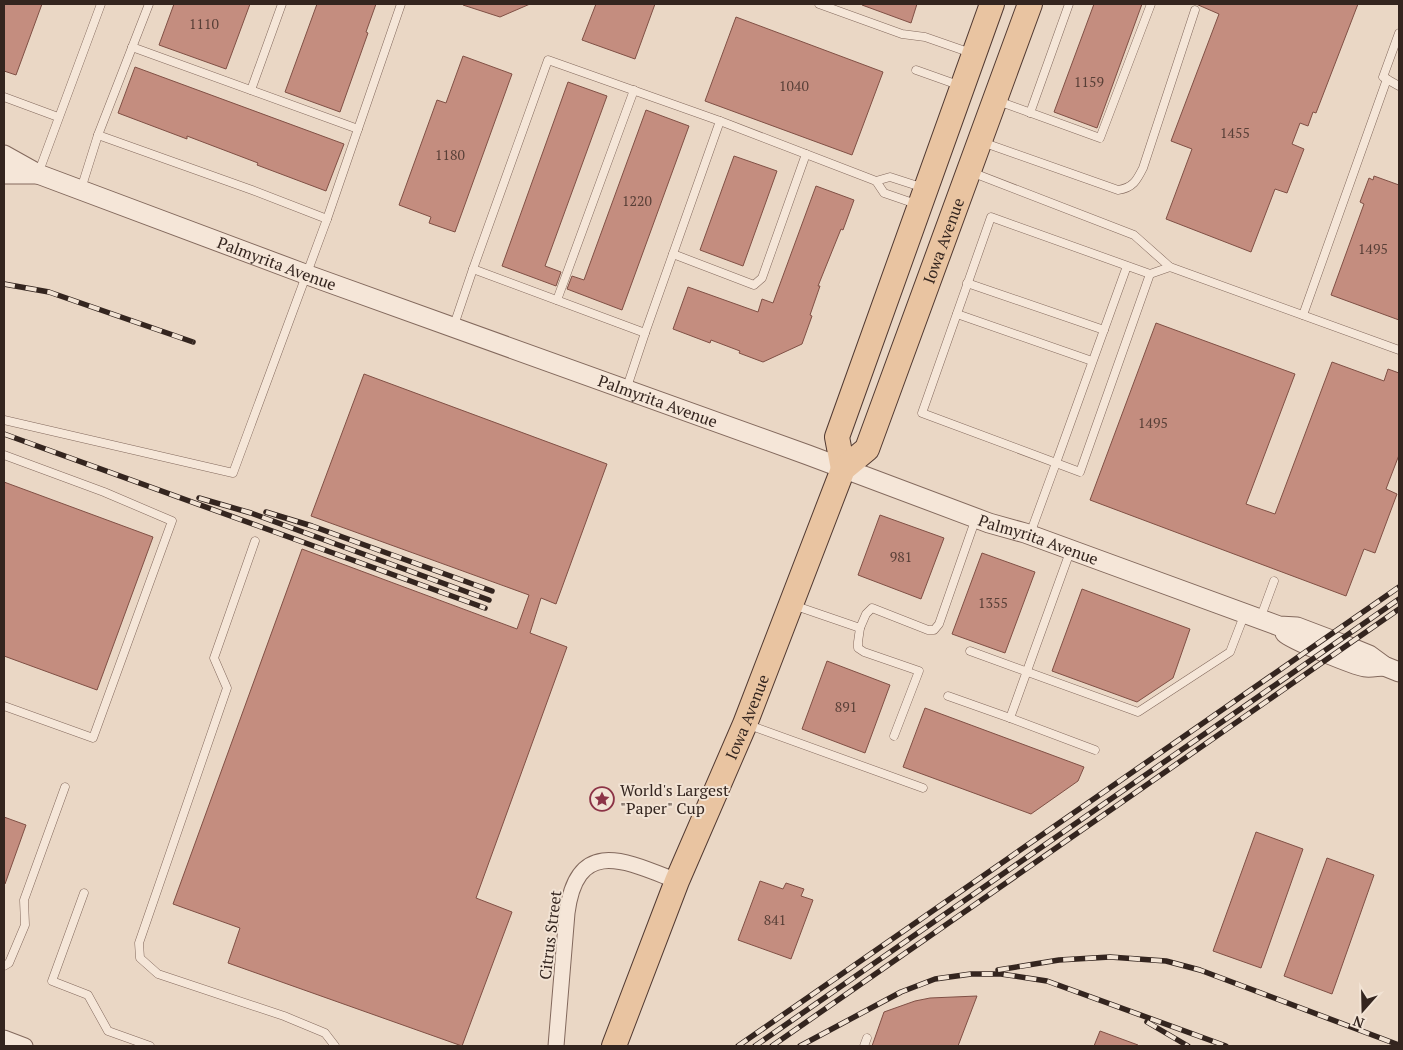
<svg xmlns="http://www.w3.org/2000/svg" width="1403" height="1050" font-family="'PT Serif',serif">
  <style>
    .building { fill: #c48d7f; stroke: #805045 }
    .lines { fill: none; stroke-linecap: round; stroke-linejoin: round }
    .service-casing { stroke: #83695d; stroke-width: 9 }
    .minor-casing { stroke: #83695d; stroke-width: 17 }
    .tertiary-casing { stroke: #83695d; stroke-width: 21 }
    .primary-casing { stroke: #513931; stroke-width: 26 }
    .service { stroke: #f5e6d8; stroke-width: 8 }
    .minor { stroke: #f5e6d8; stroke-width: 15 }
    .tertiary { stroke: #f5e6d8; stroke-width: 19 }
    .primary { stroke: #e9c4a1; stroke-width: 24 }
    .rail-casing { stroke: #34251f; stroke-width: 5.5 }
    .rail { stroke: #f2e3d4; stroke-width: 4; stroke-dasharray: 11; stroke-linecap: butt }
    .labels { text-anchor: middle; stroke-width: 4; stroke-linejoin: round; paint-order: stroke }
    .number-label { font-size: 14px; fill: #583f37 }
    .street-label { font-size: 16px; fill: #34251f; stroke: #f2e3d4 }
    .poi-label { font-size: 16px; fill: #34251f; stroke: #f2e3d4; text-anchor: start }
  </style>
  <rect width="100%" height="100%" fill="#ead7c5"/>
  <!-- building -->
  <g class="building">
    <path d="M4,4H42L16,75L4,71Z"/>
    <path d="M174,4H250L226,69L159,45Z"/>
    <path d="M317,4H376L366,32L368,33L340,112L285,92Z"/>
    <path d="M463,4H530L500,17L463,5Z"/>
    <path d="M596,4H655L635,59L582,40Z"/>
    <path d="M863,4H917L911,23L862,5Z"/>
    <path d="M1094,4H1142L1097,128L1054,112Z"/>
    <path d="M1196,4H1358L1316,113L1313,112L1308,126L1300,123L1292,144L1304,149L1287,193L1275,189L1251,252L1166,219L1192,149L1171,141L1219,14Z"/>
    <path d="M736,17L883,72L852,155L705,101Z"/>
    <path d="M463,56L512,74L455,232L429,223L431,217L399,205L437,100L446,103Z"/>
    <path d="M135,67L344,144L326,191L257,165L258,163L187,136V139L118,113Z"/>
    <path d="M568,82L607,96L545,266L561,272L556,286L502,266Z"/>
    <path d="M646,110L689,126L622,310L567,289L572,276L584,280Z"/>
    <path d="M734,156L777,171L743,266L700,250Z"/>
    <path d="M1374,176L1399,185V320L1331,295L1364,204L1360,202L1369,178L1373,180Z"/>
    <path d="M816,186L854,200L843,230L841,229L818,286H820L810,315L812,316L802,344L763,362L739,353L740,351L711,340L710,343L673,329L688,287L758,312L762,299L773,303Z"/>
    <path d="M1156,323L1295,374L1246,504L1275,514L1332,362L1384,381L1388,369L1399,373V455L1386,489L1397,494L1375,553L1364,549L1346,596L1090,500Z"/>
    <path d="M364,374L607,464L556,604L541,598L530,633L567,647L476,898L512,912L462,1046L228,963L240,928L173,904L302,549L517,629L529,595L311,516Z"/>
    <path d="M4,482L153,537L97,690L4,656Z"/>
    <path d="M880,515L944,538L921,599L858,575Z"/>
    <path d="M982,553L1035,572L1005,653L952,634Z"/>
    <path d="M1082,589L1190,629L1173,678L1137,702L1052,671Z"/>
    <path d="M827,661L890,685L865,753L802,729Z"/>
    <path d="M925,708L1084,767L1078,781L1031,814L903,767Z"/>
    <path d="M4,817L26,825L5,884H4Z"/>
    <path d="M1256,832L1303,849L1261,968L1213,951Z"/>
    <path d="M1327,858L1374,875L1332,994L1284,976Z"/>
    <path d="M760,881L783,889L786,883L804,889L801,896L813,900L791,959L738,940Z"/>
    <path d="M977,996L958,1046H872L884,1012L915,1001L930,998Z"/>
    <path d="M1100,1031L1138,1045L1137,1046H1094Z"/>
  </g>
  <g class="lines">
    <!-- service casing -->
    <g class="service-casing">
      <g id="service">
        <path d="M819,4L902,34L925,37L971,53"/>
        <path d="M1399,33L1383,77L1399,86"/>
        <path d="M132,47L358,129"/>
        <path d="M916,70L961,86"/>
        <path d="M251,90L282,4"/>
        <path d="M4,97L58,117"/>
        <path d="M998,101L1100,138L1151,4"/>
        <path d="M1030,113L1069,4"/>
        <path d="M720,121L876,181L884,193L916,204"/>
        <path d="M98,135L252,190L327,219"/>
        <path d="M982,142L1118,190C1133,188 1137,180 1143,168L1195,10"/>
        <path d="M971,172L1134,235L1170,267"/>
        <path d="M38,174L101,4"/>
        <path d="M876,181L890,177L924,188"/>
        <path d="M81,189L98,135L149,4"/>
        <path d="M673,254L754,285L762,278L806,154"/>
        <path d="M1127,266L1056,463L922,413L991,217L1150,274"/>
        <path d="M473,269L548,60L720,121L645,333"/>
        <path d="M967,283L1104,330"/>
        <path d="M557,300L634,90"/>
        <path d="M957,314L1092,361"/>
        <path d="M1303,315L1387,79"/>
        <path d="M453,328L473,269L645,333L626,390"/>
        <path d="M4,420L233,473L327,219L401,4"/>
        <path d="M4,455L104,492L172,521L93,738L4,706"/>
        <path d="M1030,534L1056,463L1080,472L1150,274L1170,267L1399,350"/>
        <path d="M255,541L214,658L227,688L139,943L140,958L158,974L284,1016L325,1033L335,1046"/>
        <path d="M1071,549L1010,718L1095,750"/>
        <path d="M793,605L860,628L866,614L872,608L928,630H934L939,624L976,518"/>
        <path d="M1260,619L1274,581"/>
        <path d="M860,628L858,642V648L864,652L919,671L894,736"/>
        <path d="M970,651L1138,712L1230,652L1245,613"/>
        <path d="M948,696L1010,718"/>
        <path d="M749,725L923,788"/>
        <path d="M84,893L52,981L88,995L108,1031L150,1046"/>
        <path d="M4,966L9,963L25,925L24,900L65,787"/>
        <path d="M864,1046L867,1038"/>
      </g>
    </g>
    <!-- minor casing -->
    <g class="minor-casing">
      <g id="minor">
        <path d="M4,1038L25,1046"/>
        <path d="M556,1046L567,913C577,836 626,861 677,881"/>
      </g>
    </g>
    <!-- tertiary casing -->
    <g class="tertiary-casing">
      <g id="tertiary">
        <path id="s1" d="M4,155L38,174L305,274L808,455L989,523L1025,533L1279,626L1297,627L1347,646L1369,655L1384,666L1399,672"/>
        <path d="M4,174H37"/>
        <path d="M1285,633C1292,640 1354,665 1365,667C1371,668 1378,666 1384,666"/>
      </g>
    </g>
    <!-- primary casing -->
    <g class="primary-casing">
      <g id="primary">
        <path d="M843,469L837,437L992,4"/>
        <path id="s2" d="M614,1046L677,881L745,724L843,469L867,449L1030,4"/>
      </g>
    </g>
    <!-- service -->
    <use href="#service" class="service"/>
    <!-- minor -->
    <use href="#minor" class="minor"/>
    <!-- tertiary -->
    <use href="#tertiary" class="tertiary"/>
    <!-- primary -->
    <use href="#primary" class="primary"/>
    <!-- rail casing -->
    <g class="rail-casing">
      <g id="rail">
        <path d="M4,284L49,292L193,342"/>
        <path d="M4,434L485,608"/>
        <path d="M199,498L251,513L489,600"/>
        <path d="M266,512L312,526L492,591"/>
        <path d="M998,970L1059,960L1110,957L1166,961L1200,970L1399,1045"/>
        <path d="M1147,1022L1188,1046"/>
        <path d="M738,1046L1399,587"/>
        <path d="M755,1046L1399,599"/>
        <path d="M772,1046L1399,609"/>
        <path d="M800,1046L901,992L935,979L971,974H1001L1047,981L1226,1046"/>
      </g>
    </g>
    <!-- rail -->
    <use href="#rail" class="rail"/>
  </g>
  <!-- icons -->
  <defs>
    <g id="sight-ring" transform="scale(1.25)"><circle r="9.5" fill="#f2e3d4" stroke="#8c3346" stroke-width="1.5"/><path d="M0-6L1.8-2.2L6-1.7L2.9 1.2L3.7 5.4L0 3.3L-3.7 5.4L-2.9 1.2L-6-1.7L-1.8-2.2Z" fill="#8c3346"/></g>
  </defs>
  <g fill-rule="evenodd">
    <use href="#sight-ring" x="602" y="799"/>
  </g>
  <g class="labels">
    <!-- number labels -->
    <g class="number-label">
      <text x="204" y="29">1110</text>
      <text x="1089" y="87">1159</text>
      <text x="794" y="91">1040</text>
      <text x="1235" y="138">1455</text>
      <text x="450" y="160">1180</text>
      <text x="637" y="206">1220</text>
      <text x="1373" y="254">1495</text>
      <text x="1153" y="428">1495</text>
      <text x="901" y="562">981</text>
      <text x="993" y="608">1355</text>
      <text x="846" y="712">891</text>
      <text x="775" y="925">841</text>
    </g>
    <!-- street labels -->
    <g class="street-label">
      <text dy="6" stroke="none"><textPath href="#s2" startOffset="874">Iowa Avenue</textPath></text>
      <text dy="6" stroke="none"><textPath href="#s1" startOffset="294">Palmyrita Avenue</textPath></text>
      <text dy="6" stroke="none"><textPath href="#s1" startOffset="699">Palmyrita Avenue</textPath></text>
      <text dy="6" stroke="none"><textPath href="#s1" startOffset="1104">Palmyrita Avenue</textPath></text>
      <text dy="6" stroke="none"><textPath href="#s2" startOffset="355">Iowa Avenue</textPath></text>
      <text transform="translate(550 935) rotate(-83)" y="6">Citrus Street</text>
    </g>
    <!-- poi labels -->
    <g class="poi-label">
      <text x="620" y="796">World's Largest<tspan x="620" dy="18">"Paper" Cup</tspan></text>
    </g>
  </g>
  <!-- border -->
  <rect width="1403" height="1050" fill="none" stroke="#34251f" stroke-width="10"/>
  <!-- north arrow -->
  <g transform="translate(1363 1010) rotate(200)" stroke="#f2e3d4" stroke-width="4" paint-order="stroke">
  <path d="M0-4L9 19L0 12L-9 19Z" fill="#34251f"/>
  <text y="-8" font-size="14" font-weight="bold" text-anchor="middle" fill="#34251f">N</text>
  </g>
</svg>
